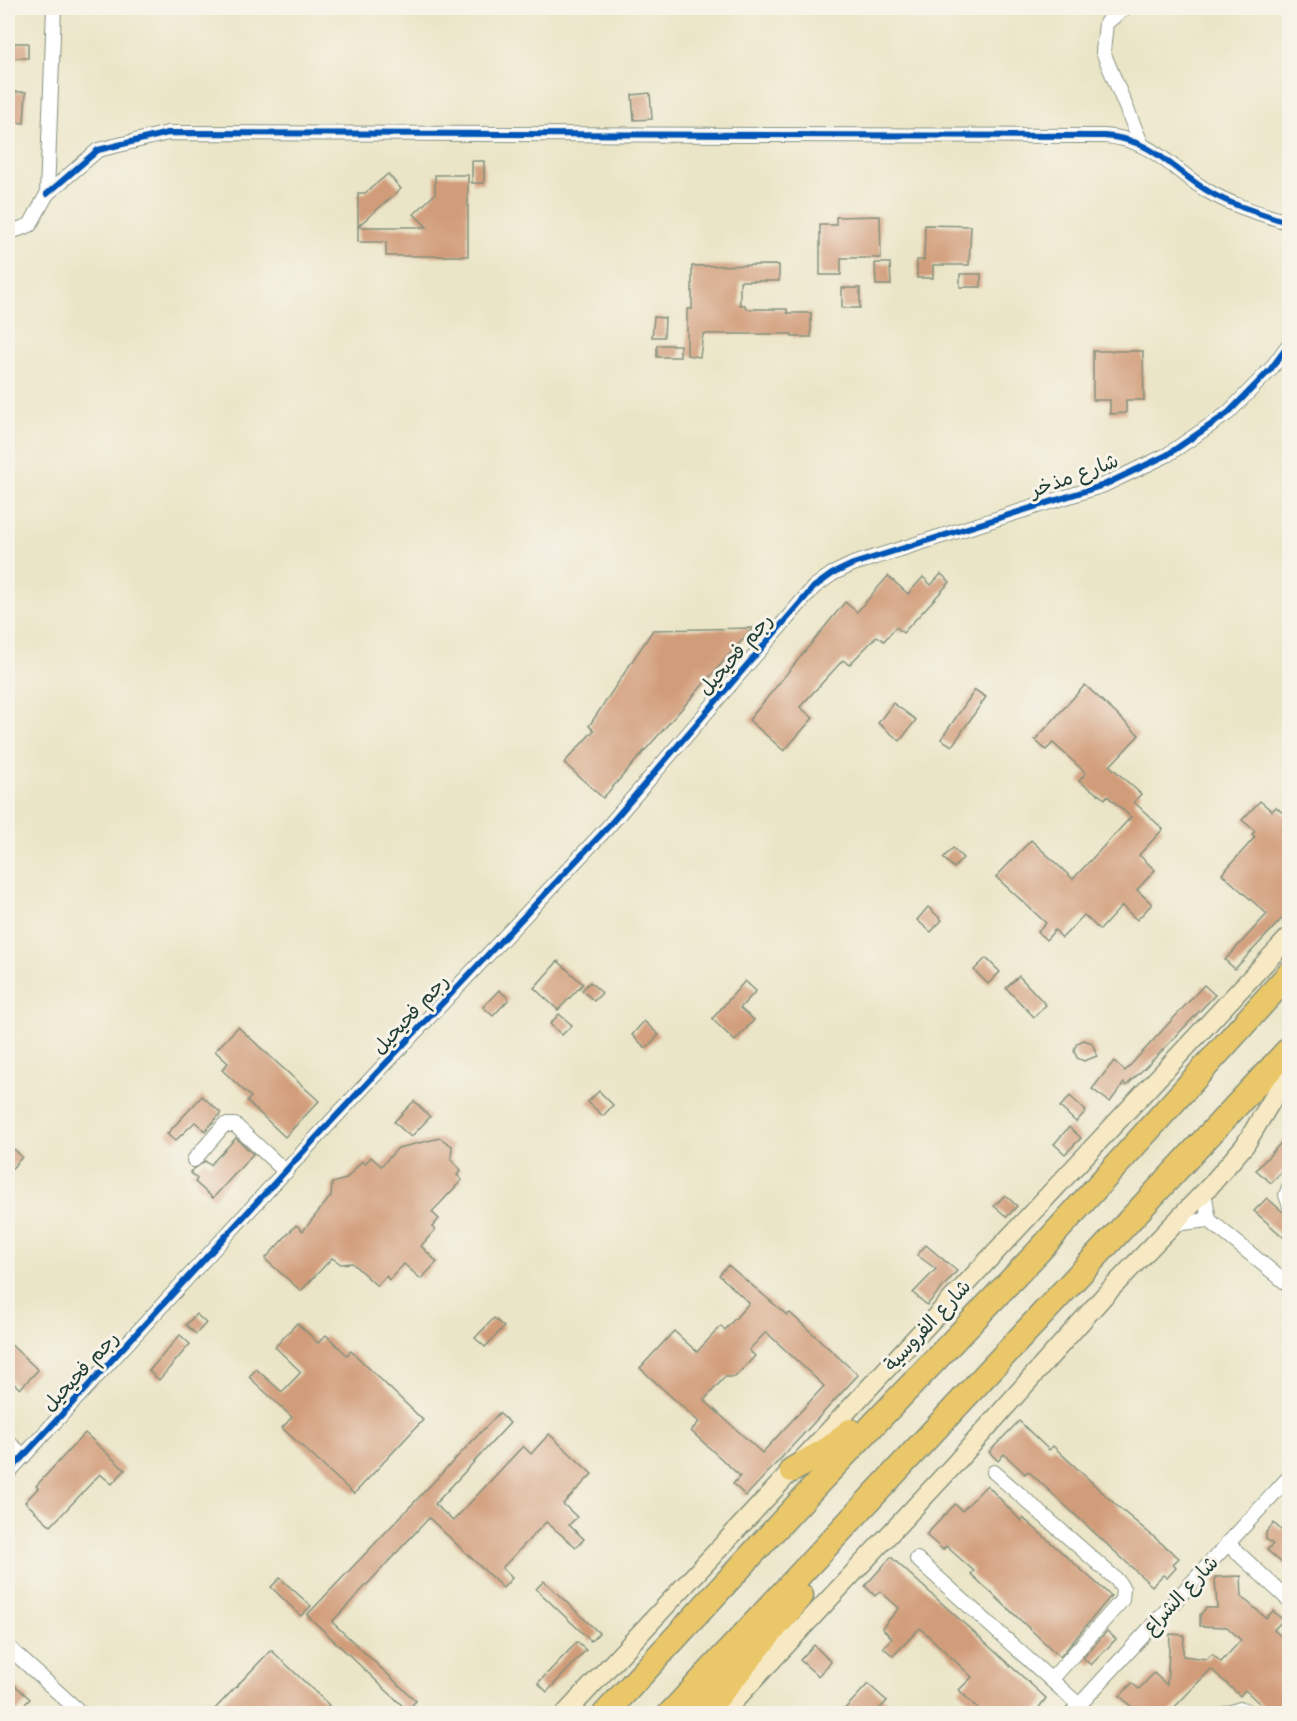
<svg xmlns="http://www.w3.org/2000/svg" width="1297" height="1721" font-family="'Balsamiq Sans','Playpen Sans Arabic',sans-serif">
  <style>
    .building { fill: #d19c79; fill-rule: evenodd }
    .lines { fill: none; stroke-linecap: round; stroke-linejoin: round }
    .street-casing { stroke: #85917e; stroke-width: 16 }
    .secondary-casing { stroke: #85917e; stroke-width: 21 }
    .highway-casing { stroke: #85917e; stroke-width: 27 }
    .street { stroke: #fff; stroke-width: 14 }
    .secondary { stroke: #f7e9c3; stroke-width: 18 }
    .highway { stroke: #eac769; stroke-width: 24 }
    .cycleway-casing { stroke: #f7f3e8; stroke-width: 10 }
    .cycleway { stroke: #0057b8; stroke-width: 6 }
    .labels { text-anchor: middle; stroke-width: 6; stroke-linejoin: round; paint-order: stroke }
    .street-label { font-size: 20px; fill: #1f3d34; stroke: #f7f3e8 }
  </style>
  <rect width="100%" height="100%" fill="#f7f3e8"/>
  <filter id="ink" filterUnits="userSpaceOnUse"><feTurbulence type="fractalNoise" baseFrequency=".0167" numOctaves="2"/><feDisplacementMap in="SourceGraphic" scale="12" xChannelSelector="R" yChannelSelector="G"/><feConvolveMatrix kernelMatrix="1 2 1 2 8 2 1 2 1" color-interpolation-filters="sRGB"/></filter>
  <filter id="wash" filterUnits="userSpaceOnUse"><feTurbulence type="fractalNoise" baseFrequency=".008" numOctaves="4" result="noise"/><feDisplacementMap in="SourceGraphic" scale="24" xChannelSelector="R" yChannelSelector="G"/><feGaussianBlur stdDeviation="1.35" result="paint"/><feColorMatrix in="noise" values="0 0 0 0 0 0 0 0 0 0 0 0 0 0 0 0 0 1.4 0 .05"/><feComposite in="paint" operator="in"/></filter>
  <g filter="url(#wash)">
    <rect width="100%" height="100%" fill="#ebe5c7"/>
    <g id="blocks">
      <!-- building -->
      <g class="building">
        <path d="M10,43H28V58H11Z"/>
        <path d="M15,92H26L24,123L13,122Z"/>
        <path d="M650,93L652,119L634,120L632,95Z"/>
        <rect x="472" y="161" width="12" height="22"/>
        <path d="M388,174L401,189L358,226V193H365Z"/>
        <path d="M435,175H468V256H386V242H358V227H427L414,214L435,194Z"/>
        <path d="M880,216L881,258H841V275H820V225H836V217Z"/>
        <path d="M925,225L971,226L969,265H933V278H917V260H924Z"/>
        <path d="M875,263H890L891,285H876Z"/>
        <path d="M779,265V281H740V305H745L746,309H787V313H811V337H792V334H703L700,357L687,355V309H692V266Z"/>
        <rect x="960" y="274" width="21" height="13"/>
        <rect x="842" y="288" width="18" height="20"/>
        <path d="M654,317L665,318L664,337H652Z"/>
        <rect x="657" y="345" width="23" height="12"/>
        <path d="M1093,351H1143L1144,400H1126V413L1110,414V400H1093Z"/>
        <path d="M941,574L950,582L903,633L896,627L884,641L877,636L849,665L843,660L800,707L813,718L784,751L749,720L845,602L857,612L888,576L908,594L923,577L931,585Z"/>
        <path d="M753,628L603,798L564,763L594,730L589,726L653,630Z"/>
        <path d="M1085,685L1139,735L1110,766L1141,794L1134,802L1163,829L1139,855L1155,870L1137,890L1152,904L1137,920L1122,906L1100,930L1084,915L1062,938L1055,930L1046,940L1038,932L1046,923L996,877L1031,840L1073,879L1131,817L1107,796L1105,799L1079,781L1086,773L1053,743L1046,750L1035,740Z"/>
        <path d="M975,690L986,697L952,746L941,739Z"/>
        <path d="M893,703L916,720L900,741L878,723Z"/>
        <path d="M1260,801L1272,811L1276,807L1290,819V910L1235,969L1225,960L1267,914L1222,874L1255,837L1252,834L1255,831L1242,820Z"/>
        <path d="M953,848L963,858L954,868L943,858Z"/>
        <path d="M928,907L942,920L931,932L917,920Z"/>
        <path d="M986,958L1000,972L988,984L974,970Z"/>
        <path d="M558,961L583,984L558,1010L534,988Z"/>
        <path d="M1019,976L1046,1005L1034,1017L1006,988Z"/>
        <path d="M745,981L756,991L740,1008L754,1020L735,1041L712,1019Z"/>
        <path d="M590,982L602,993L594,1001L582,990Z"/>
        <path d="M1204,985L1215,995L1159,1054L1126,1086L1124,1083L1110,1102L1092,1089L1114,1061L1125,1071Z"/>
        <path d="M499,990L509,999L493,1016L483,1007Z"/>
        <path d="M559,1014L572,1025L562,1035L550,1024Z"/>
        <path d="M644,1021L659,1035L646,1048L632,1035Z"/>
        <path d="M238,1027L319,1101L285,1137L247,1101L251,1097L222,1070L228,1063L215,1051Z"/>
        <path d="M1084,1040L1092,1043L1097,1056L1084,1061L1077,1058L1074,1050L1077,1043Z"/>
        <path d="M599,1091L613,1105L603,1116L588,1102Z"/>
        <path d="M202,1096L221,1113L205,1131L195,1122L175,1141L167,1134Z"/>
        <path d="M1070,1096L1086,1111L1076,1122L1060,1107Z"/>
        <path d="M414,1101L430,1117L411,1137L394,1122Z"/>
        <path d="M1069,1127L1081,1138L1065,1154L1054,1144Z"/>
        <path d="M1290,1133V1163L1271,1183L1256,1170Z"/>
        <path d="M236,1138L253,1154L213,1198L195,1182L197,1179L190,1172L205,1161L210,1165Z"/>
        <path d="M440,1138L452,1146L451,1160L461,1170L457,1175L462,1180L432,1212L439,1219L432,1227L435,1230L421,1246L437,1262L421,1279L404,1264L389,1280L386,1276L377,1286L352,1263L341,1264L332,1258L301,1291L265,1259L296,1225L303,1231L331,1196L332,1183L346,1179L362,1161L365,1164L371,1157L381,1166L398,1148Z"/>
        <path d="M14,1149L22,1157L8,1173V1156Z"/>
        <path d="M1005,1195L1017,1206L1007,1217L994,1206Z"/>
        <path d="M1267,1198L1290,1218V1243L1254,1211Z"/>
        <path d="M926,1245L957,1271L927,1305L913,1293L936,1269L917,1255Z"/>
        <path d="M728,1265L787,1315L790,1313L858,1375L746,1496L733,1484L740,1476L691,1431L699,1422L640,1368L674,1331L697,1352L721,1326L725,1330L749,1303L719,1275ZM766,1332L824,1386L762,1453L704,1400L725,1377H735L755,1356L749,1350Z"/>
        <path d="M196,1314L206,1323L196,1334L186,1325Z"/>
        <path d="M494,1318L504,1327L485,1347L475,1338Z"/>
        <path d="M297,1323L318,1343L326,1335L347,1355L351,1351L423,1420L354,1494L282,1428L292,1417L249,1377L256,1369L282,1392L301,1372L275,1347Z"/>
        <path d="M180,1335L190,1344L159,1380L149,1371Z"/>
        <path d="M8,1342L38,1370L20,1389L8,1378Z"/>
        <path d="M499,1413L510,1423L435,1504L453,1521L523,1446L531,1454L549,1434L592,1474L563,1504L577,1517L569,1525L584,1539L576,1547L546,1522L502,1568L512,1578L503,1588L429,1518L332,1622L416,1701L407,1710L307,1615Z"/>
        <path d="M1019,1421L1049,1450L1053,1446L1117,1506L1179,1558L1173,1564L1176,1568L1167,1578L1163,1575L1152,1586L1028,1471L1025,1474L1004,1454L998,1461L989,1452Z"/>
        <path d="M85,1433L125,1470L112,1484L100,1474L51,1526L25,1502L38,1488L36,1486Z"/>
        <path d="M987,1485L1021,1521L1023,1518L1111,1596L1060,1657L971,1574L974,1571L946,1546L943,1550L926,1535L955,1504L962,1511Z"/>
        <path d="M1290,1521V1570L1267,1550L1273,1544L1266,1539V1532L1274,1523L1281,1530Z"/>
        <path d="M891,1557L1046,1698L1035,1713H982L959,1690L972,1677L920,1628L893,1656L883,1647L892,1638L882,1628L899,1608L880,1591L875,1596L865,1586Z"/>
        <path d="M1241,1576L1242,1597L1266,1618L1273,1611L1283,1620L1274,1630L1290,1644V1713L1282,1709L1277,1713H1270L1245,1690L1240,1696L1211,1669L1169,1713H1138L1120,1696L1132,1683L1139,1689L1154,1673L1167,1685L1170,1634L1184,1635L1183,1656L1207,1659L1212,1654L1221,1662L1241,1640L1227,1627L1200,1626V1615L1206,1608H1217L1215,1577Z"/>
        <path d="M280,1578L311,1606L301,1616L271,1587Z"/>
        <path d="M544,1581L599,1633L591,1641L536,1589Z"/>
        <path d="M1107,1631L1116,1639L1091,1665L1083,1658Z"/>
        <path d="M577,1642L586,1650L547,1692L538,1683Z"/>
        <path d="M814,1645L831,1662L818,1676L800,1660Z"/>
        <path d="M271,1650L329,1705L321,1713H211Z"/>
        <path d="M8,1679L30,1699L16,1713H8Z"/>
        <path d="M868,1684L887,1701L875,1713H841Z"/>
      </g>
    </g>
  </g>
  <g filter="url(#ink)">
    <use href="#blocks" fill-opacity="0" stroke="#85917e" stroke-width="1.5"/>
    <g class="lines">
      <!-- street casing -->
      <g class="street-casing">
        <g id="street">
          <path d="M1125,8L1106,23L1103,52L1141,143"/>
          <path d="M47,194L98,150L168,133L1104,136C1154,139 1171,170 1211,193C1236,207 1263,214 1290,223"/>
          <path d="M8,233L30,225L47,194L54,8"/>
          <path d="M194,1160L224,1125H235L286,1172"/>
          <path d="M1290,1185L1286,1195L1290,1206"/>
          <path d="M1204,1192L1209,1220L1290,1286"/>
          <path d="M1174,1224L1209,1220"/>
          <path d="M8,1442L24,1456"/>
          <path d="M994,1472L1117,1580L1123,1589L1122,1600L1051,1680"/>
          <path d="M8,1473L325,1128L607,828L814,587L832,574L853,564L1104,485L1167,455L1228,413L1270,370L1290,343"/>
          <path d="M1227,1543L1290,1601"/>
          <path d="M917,1559L1079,1705"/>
          <path d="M8,1647L82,1714"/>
          <path d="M1071,1714L1290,1476"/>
          <path d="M1225,1714L1241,1709L1256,1714"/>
        </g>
      </g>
      <!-- secondary casing -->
      <g class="secondary-casing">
        <g id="secondary">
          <path d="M565,1714L1290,936"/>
          <path d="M722,1714L952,1467L1104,1296L1210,1186L1245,1145L1290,1070"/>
        </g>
      </g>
      <!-- highway casing -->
      <g class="highway-casing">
        <g id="highway">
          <path d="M792,1470L830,1448L850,1431"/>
          <path d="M605,1714L816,1485L1038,1252L1290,973"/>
          <path d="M670,1714L1290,1048"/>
          <path d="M703,1714L801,1596"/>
        </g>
      </g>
      <!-- street -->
      <use href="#street" class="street"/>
      <!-- secondary -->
      <use href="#secondary" class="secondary"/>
      <!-- highway -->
      <use href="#highway" class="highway"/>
      <!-- cycleway casing -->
      <g class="cycleway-casing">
        <g id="cycleway">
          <path d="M47,194L98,150L168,133L1104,136C1154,139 1171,170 1211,193C1236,207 1263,214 1290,223"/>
          <path d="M8,1473L325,1128L607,828L814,587L832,574L853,564L1104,485L1167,455L1228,413L1270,370L1290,343"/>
        </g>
      </g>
      <!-- cycleway -->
      <use href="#cycleway" class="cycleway"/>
    </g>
  </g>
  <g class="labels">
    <!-- street labels -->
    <g class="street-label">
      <text transform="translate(1074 475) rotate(-20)" y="7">شارع مذخر</text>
      <text transform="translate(735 654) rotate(-49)" y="7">رجم فحيحيل</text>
      <text transform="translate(410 1014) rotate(-47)" y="7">رجم فحيحيل</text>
      <text transform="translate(927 1325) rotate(-47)" y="7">شارع الفروسية</text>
      <text transform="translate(80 1371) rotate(-47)" y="7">رجم فحيحيل</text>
      <text transform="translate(1180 1595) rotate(-47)" y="7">شارع الشراع</text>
    </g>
  </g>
  <!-- margin -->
  <rect width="1297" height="1721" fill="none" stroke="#f7f3e8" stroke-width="30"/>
</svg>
